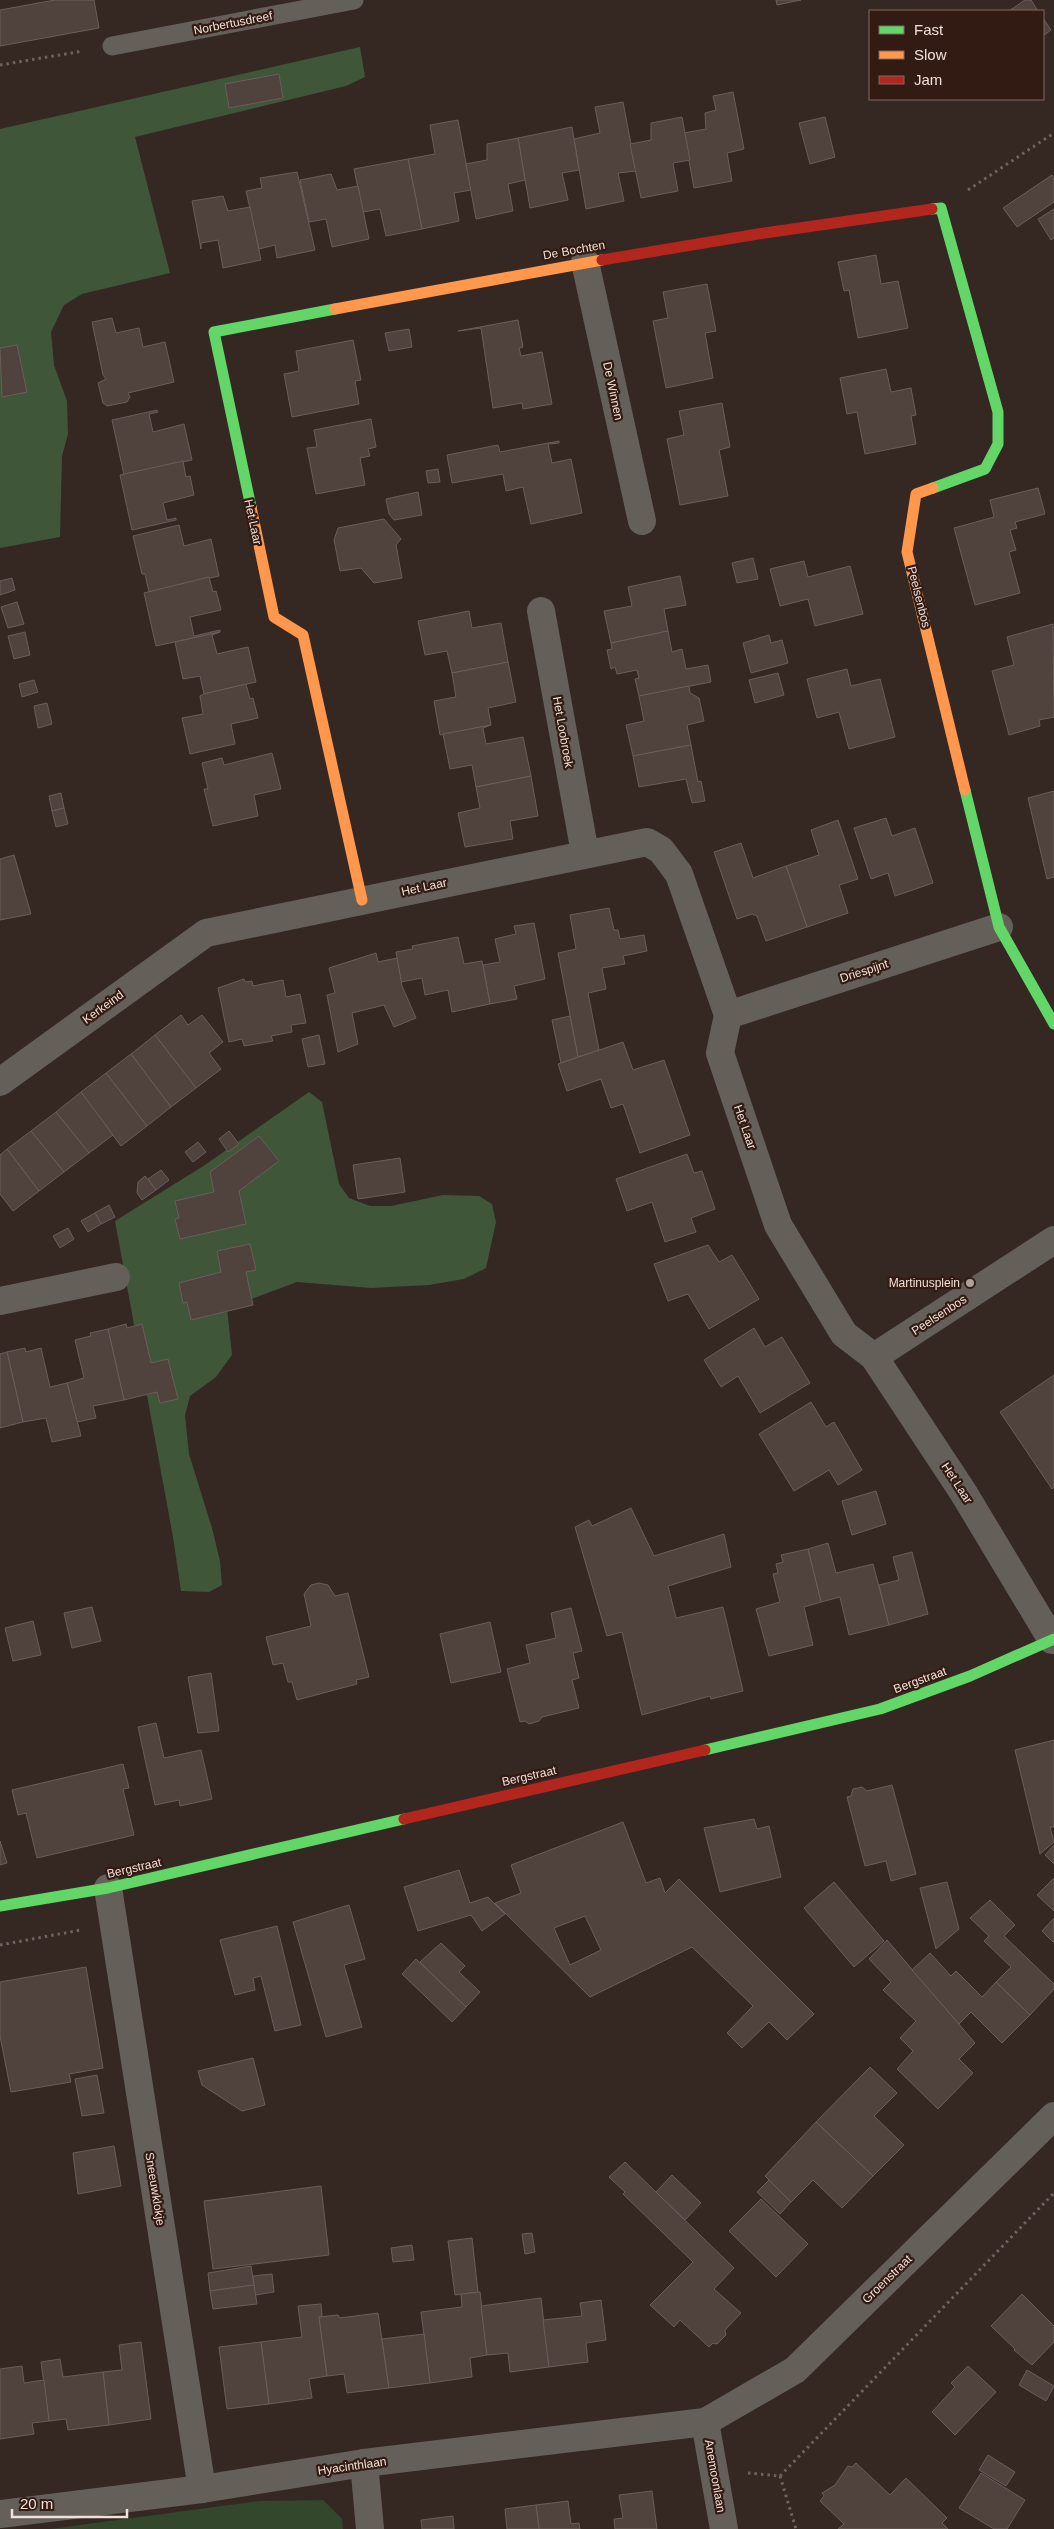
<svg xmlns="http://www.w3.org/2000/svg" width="1054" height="2529" font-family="Arial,sans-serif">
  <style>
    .green { fill: #33472d }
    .forest { fill: #3f5639 }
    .building { fill: #50423d; stroke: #6a5e5a; fill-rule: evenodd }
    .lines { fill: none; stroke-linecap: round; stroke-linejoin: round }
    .path { stroke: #6b645f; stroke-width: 3; stroke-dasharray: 2.5 4; stroke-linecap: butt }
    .lane { stroke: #655f5a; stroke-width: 19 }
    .street { stroke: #655f5a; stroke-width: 28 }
    .fast { stroke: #63d668; stroke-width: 11 }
    .slow { stroke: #ff974d; stroke-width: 11 }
    .jam { stroke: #b3261e; stroke-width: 11 }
    .poi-dot { fill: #afa09a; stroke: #321b12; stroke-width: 2 }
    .labels { text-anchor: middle; stroke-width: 4.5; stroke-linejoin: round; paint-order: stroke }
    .street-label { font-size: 12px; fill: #f1e0da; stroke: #321b12 }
    .poi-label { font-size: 12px; fill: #f1e0da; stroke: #321b12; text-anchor: end }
  </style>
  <rect width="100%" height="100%" fill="#352823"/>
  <!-- green -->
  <path class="green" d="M323,2500L342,2519L343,2529H50L260,2501Z"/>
  <!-- forest -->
  <g class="forest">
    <path d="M360,47L365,77L346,86L135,137L170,273L82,294L64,305L51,332L54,365L67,401L68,434L62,456L60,537L0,548V129Z"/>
    <path d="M309,1092L322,1102L339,1184L349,1198L370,1206H391L443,1195L479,1196L492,1204L496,1222L486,1268L464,1279L429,1285L371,1288L297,1282L227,1308L232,1355L216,1377L190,1396L185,1415L189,1454L212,1528L220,1561L222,1585L209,1592L181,1591L173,1537L115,1221L205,1165Z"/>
  </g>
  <!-- building -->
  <g class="building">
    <path d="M55,0H94L99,28L0,46V10Z"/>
    <path d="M776,0H801L777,5Z"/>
    <path d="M1025,0H1031L1038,11H1009Z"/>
    <path d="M1043,18L1051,30L1043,36Z"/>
    <path d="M279,74L283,98L229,108L225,84Z"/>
    <path d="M733,92L744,149L727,153L732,181L694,188L684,133L706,129L705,113L716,110L713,96Z"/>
    <path d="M623,102L636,171L618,173L624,201L586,209L574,139L600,133L595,107Z"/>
    <path d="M682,117L690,160L673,163L678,191L641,198L630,144L651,140V123Z"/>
    <path d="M825,117L835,157L810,164L799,123Z"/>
    <path d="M458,120L471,190L454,193L459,221L422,229L408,159L435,154L430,125Z"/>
    <path d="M572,127L579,170L562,173L568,200L530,208L518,138Z"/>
    <path d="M518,138L525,180L508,184L513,211L476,219L466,164L487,160V144Z"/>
    <path d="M408,159L422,229L386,236L380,209L363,212L354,169Z"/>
    <path d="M297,172L315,250L277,258L275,245L259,249L246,191L262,188L260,178Z"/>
    <path d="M331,174L337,190L358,186L369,239L332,247L326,219L309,222L300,180Z"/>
    <path d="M1052,175L1054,178V202L1017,227L1003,208Z"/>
    <path d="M223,196L228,211L250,207L261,260L223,268L218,240L201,243V249L192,201Z"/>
    <path d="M1054,209V238L1051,240L1038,219Z"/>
    <path d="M876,255L881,284L898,281L908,328L858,338L849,290L844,291L838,262Z"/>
    <path d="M707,284L716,331L705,333L713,378L666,388L653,321L668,318L663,292Z"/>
    <path d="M112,318L116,333L139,328L143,347L165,342L174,382L128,393L130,397L127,402L107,406L103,403L98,383L106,379L103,375L92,322Z"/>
    <path d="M518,320L523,347L519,348L521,356L542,352L552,404L523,409L522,403L493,408L481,328L458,331Z"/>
    <path d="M409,329L412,347L389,351L385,333Z"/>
    <path d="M353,340L361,380L355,381L359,404L292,417L284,374L299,371L296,351Z"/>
    <path d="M17,345L27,392L2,397L0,348Z"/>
    <path d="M886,369L891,392L911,388L916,415L911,416L916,444L865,454L857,412L847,414L840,378Z"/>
    <path d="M722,403L730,447L719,450L728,496L680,505L667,439L684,435L679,411Z"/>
    <path d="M157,410L158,412L149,414L153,432L184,424L192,460L124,475L112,420Z"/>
    <path d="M371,419L376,447L368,449L370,456L360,458L365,485L316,494L307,448L317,447L314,430Z"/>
    <path d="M559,441V443L548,444L552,463L571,459L582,513L531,524L523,487L506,491L503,474L452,483L447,455L498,445L500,452Z"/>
    <path d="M183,461L186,477L190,476L194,495L163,503L167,520L176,518V520L132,530L120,475Z"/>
    <path d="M438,469L440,482L428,483L426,471Z"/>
    <path d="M1038,488L1045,514L1015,522L1017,528L1010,530L1016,550L1009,552L1020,593L975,605L954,528L994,517L990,500Z"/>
    <path d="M418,492L422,515L394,520L389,514L386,499Z"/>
    <path d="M384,519L401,539L396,545L402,578L374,583L361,568L340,571L334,540L338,528Z"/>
    <path d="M179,525L184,546L211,539L219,576L149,592L145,574H142L133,536Z"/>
    <path d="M753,558L758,579L737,583L732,563Z"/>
    <path d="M804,561L808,577L850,566L863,614L815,626L808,599L780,606L770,569Z"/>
    <path d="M680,576L686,605L664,609L668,631L611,643L604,611L632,606L628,587Z"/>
    <path d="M209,577L213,592L216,591L221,610L190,617L194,636L220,630V632L156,646L144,593Z"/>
    <path d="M12,578L15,590L0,595V581Z"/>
    <path d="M17,602L24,624L8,628L1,607Z"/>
    <path d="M469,611L472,628L501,623L508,662L452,673L447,651L425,655L418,621Z"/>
    <path d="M1053,624L1054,717L1039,720L1040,726L1009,735L992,671L1014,665L1007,637Z"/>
    <path d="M668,631L672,652L682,649L686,669L708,665L711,682L639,696L635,679L639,678L637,670L617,674L615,667L611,669L607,650L612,649L611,643Z"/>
    <path d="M25,632L30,655L14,659L8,636Z"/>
    <path d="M220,632L212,635L217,654L248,647L256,682L204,694L200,676L183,679L175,642Z"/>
    <path d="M769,635L771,643L782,640L788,663L751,673L743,643Z"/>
    <path d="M508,662L516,702L488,708L491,725L440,735L434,701L456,697L452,673Z"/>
    <path d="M847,669L851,686L880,679L895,737L849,749L839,712L817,718L807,679Z"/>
    <path d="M778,673L784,695L755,703L749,680Z"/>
    <path d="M34,680L38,692L22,697L19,684Z"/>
    <path d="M246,684L250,699L253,698L258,718L231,724L235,744L190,754L182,718L203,714L200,696L204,694Z"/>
    <path d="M689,686L690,693L699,698L704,721L687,725L691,745L633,756L626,725L644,721L639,696Z"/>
    <path d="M47,703L52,724L38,728L34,706Z"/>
    <path d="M491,725L483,728L486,744L523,737L531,776L476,787L472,765L450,769L443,734Z"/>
    <path d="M691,745L698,782L701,781L705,801L692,803L686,779L639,787L633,756Z"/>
    <path d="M272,753L281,789L254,795L258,816L213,826L204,789H208L202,763L222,758L224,765Z"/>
    <path d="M531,776L538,816L510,821L513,839L465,847L458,813L480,808L476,787Z"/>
    <path d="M1054,791V877L1047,879L1028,798Z"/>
    <path d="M61,793L64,808L52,811L49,796Z"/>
    <path d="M64,808L68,824L56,827L52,811Z"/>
    <path d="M886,818L892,836L915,828L933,883L895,896L888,873L871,879L854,828Z"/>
    <path d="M838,820L858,879L839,885L848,913L807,927L786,866L819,855L811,830Z"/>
    <path d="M741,843L753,878L786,866L807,927L766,941L757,916L752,914L737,919L714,852Z"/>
    <path d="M14,855L31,914L0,920V859Z"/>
    <path d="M609,908L614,930H618L620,939L644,935L647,951L623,956L625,964L602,968L606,989L588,993L599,1050L578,1057L558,953L576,949L570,915Z"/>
    <path d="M534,923L545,979L514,986L517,999L490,1004L483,965L500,962L495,939L516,934L514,926Z"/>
    <path d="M458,937L464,964L482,961L490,1004L452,1012L448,990L425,995L422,978L401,982L396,952L413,949L412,946Z"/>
    <path d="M376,953L378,962L397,958L402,986L416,1018L394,1027L384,1005L352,1013L358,1044L338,1052L327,995L335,993L329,968Z"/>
    <path d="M244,979L245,982L252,981L253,986L283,980L286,997L300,994L306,1023L291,1025L292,1032L271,1036L273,1041L244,1046L242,1039L229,1042L218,988Z"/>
    <path d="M181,1015L188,1025L202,1015L223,1042L209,1053L221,1069L196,1088L155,1035Z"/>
    <path d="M570,1016L578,1057L561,1063L552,1020Z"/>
    <path d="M155,1035L196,1088L171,1107L131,1054Z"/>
    <path d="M319,1035L325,1064L308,1067L302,1039Z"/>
    <path d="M623,1042L633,1070L664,1060L690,1135L640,1153L623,1104L611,1108L601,1079L567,1091L558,1064Z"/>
    <path d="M131,1054L171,1107L147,1126L106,1073Z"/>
    <path d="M106,1073L147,1126L121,1146L81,1092Z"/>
    <path d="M81,1092L113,1135L89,1153L56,1112Z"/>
    <path d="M56,1112L89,1153L64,1172L31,1131Z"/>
    <path d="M31,1131L64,1172L39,1191L7,1149Z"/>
    <path d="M229,1131L239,1144L228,1152L219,1139Z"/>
    <path d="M259,1136L279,1161L239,1191L246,1224L180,1239L175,1219L179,1218L175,1201L214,1192L210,1172Z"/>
    <path d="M198,1142L206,1152L193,1162L185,1152Z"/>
    <path d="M7,1149L39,1191L13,1211L0,1194V1155Z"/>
    <path d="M687,1154L694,1173L702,1171L715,1209L691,1218L696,1232L665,1242L652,1202L627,1211L616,1179Z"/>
    <path d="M400,1158L405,1192L358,1199L353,1165Z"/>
    <path d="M161,1170L169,1180L156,1190L148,1179Z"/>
    <path d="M145,1176L156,1190L142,1200L137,1193L138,1182Z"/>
    <path d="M109,1205L115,1217L101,1224L95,1213Z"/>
    <path d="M95,1213L101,1224L88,1232L81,1221Z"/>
    <path d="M68,1228L74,1239L60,1248L53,1236Z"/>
    <path d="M250,1244L256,1270L246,1272L253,1305L191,1320L187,1302L183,1303L179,1283L221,1272L217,1251Z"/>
    <path d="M708,1245L719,1262L732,1255L759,1299L709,1329L688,1294L668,1301L654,1264Z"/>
    <path d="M126,1324L127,1328L142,1324L151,1363L168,1359L178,1399L160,1403L157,1392L124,1400L108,1329Z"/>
    <path d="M754,1328L765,1347L782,1337L810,1383L760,1413L738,1376L721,1387L704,1360Z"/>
    <path d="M108,1329L124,1400L93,1406L96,1418L77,1422L67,1383L84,1378L75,1340L91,1336L90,1333Z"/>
    <path d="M25,1348L26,1352L41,1348L50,1387L67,1383L81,1436L52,1442L46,1418L23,1422L7,1352Z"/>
    <path d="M7,1352L23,1422L0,1428V1354Z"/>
    <path d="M1054,1375V1487L1052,1489L1000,1412Z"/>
    <path d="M811,1402L826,1427L834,1422L862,1470L838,1485L829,1470L794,1491L759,1434Z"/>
    <path d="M876,1491L886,1524L852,1535L842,1501Z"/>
    <path d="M631,1508L654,1556L724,1534L731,1567L668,1586L676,1618L723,1607L743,1691L711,1699L710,1696L642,1715L622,1632L607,1636L575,1527L589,1520L592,1526Z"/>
    <path d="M828,1543L836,1573L873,1564L889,1625L849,1635L840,1597L821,1602L808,1549Z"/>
    <path d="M808,1549L821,1602L804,1607L813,1645L769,1656L756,1609L780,1602L773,1574L778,1573L776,1564L783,1562L781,1555Z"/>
    <path d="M912,1552L928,1614L889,1625L879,1585L899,1580L893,1557Z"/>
    <path d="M319,1583L328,1585L335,1596L348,1593L369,1677L356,1680L357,1684L297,1700L292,1682H288L283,1663L273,1665L266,1637L311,1626L304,1594L311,1585Z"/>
    <path d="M92,1607L101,1641L72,1648L64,1613Z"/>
    <path d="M571,1608L582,1651L573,1653L579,1678L572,1680L579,1708L542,1717L539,1721L529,1724L525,1721L520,1722L507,1669L530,1663L526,1645L556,1638L551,1613Z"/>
    <path d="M33,1621L41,1655L13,1661L5,1628Z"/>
    <path d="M490,1622L501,1672L451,1683L440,1634Z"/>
    <path d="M211,1673L219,1731L198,1733L188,1677Z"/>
    <path d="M156,1723L164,1758L201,1750L212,1799L180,1806L179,1800L155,1805L138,1727Z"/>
    <path d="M1054,1740V1827H1050L1054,1842L1040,1854L1015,1750Z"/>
    <path d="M123,1764L129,1788L123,1789L134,1835L37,1858L26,1813L18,1815L12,1790Z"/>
    <path d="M892,1785L916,1874L891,1881L886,1861L865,1866L847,1797L851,1796L853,1789L862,1787L867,1791Z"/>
    <path d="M754,1819L757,1829L769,1826L781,1877L720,1892L704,1828Z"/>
    <path d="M623,1822L646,1883L660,1878L665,1893L679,1879L814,2014L787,2040L769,2022L742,2048L727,2033L753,2006L692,1947L590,1997L495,1903L521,1893L511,1865ZM585,1916L601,1950L570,1965L554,1928Z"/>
    <path d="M0,1841L7,1863L0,1865Z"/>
    <path d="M1054,1845V1864L1045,1855Z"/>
    <path d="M459,1870L470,1903L488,1897L505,1914L482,1931L471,1915L418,1931L404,1887Z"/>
    <path d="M1054,1878V1911L1037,1895Z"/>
    <path d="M834,1882L884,1941L854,1967L804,1908Z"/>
    <path d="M947,1882L959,1929L936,1949L920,1888Z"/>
    <path d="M990,1900L1015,1925L1004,1936L1054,1984V1989L1030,2015L996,1982L1011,1967L984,1941L989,1936L970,1918Z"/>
    <path d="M349,1905L365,1959L344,1965L362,2027L326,2037L293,1922Z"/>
    <path d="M1054,1918V1943L1042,1931Z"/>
    <path d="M277,1926L301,2025L275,2031L261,1976L253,1978L255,1990L235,1995L220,1940Z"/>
    <path d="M887,1940L975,2043L959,2059L973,2073L938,2109L897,2069L913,2051L900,2038L916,2021L883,1990L891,1982L869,1959Z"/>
    <path d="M441,1943L465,1966L459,1972L480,1992L466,2007L420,1962Z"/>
    <path d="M930,1953L951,1976L956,1971L982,1997L996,1982L1030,2015L1002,2043L971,2012L959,2024L912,1970Z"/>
    <path d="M416,1959L466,2007L452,2022L402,1974Z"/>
    <path d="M86,1967L103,2068L69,2074L71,2082L11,2092L0,2036V1982Z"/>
    <path d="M253,2058L265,2105L242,2111L202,2085L198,2071Z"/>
    <path d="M870,2067L897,2093L874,2116L904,2145L873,2176L816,2122Z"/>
    <path d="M97,2075L104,2113L82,2116L75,2079Z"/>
    <path d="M816,2122L873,2176L842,2208L813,2180L791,2202L765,2176Z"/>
    <path d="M114,2146L121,2186L78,2194L73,2153Z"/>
    <path d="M625,2162L734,2268L714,2289L741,2313L725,2330L726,2335L717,2344L713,2343L709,2347L680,2320L674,2327L650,2305L693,2262L623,2194L625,2192L609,2177Z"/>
    <path d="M672,2175L701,2203L685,2220L656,2192Z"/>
    <path d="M769,2180L791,2202L780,2214L757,2192Z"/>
    <path d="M321,2186L329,2255L213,2269L204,2201Z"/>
    <path d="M761,2199L808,2244L776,2277L729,2231Z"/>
    <path d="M532,2233L535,2252L525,2254L522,2234Z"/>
    <path d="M472,2238L478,2292L455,2295L448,2241Z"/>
    <path d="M412,2245L414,2260L393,2262L391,2248Z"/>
    <path d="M251,2266L254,2285L210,2291L208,2273Z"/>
    <path d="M272,2274L274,2292L255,2295L253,2276Z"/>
    <path d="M254,2285L257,2304L213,2309L210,2291Z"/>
    <path d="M480,2292L487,2355L470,2358L472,2377L430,2383L421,2312L462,2307L461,2294Z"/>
    <path d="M1022,2294L1054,2326V2342L1032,2365L1014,2350L1015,2349L991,2326Z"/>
    <path d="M541,2298L549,2367L510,2372L508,2353L487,2355L481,2306Z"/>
    <path d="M601,2300L606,2340L586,2343L588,2362L549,2367L543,2320L582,2316L580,2303Z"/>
    <path d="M321,2304L322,2316L319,2317L327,2376L309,2379L312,2398L269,2404L261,2342L302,2337L298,2306Z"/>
    <path d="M378,2313L389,2388L347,2393L344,2374L327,2376L319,2317L338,2315L340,2318Z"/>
    <path d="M424,2334L430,2383L389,2388L382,2339Z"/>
    <path d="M141,2342L151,2419L109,2425L103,2372L122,2370L119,2345Z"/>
    <path d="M261,2342L269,2404L227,2409L219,2347Z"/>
    <path d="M60,2359L63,2377L103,2372L109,2425L68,2430L66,2419L49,2421L41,2362Z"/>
    <path d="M22,2366L24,2383L44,2380L49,2421L32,2423L34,2434L0,2439V2369Z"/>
    <path d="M968,2366L996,2392L955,2435L932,2412L955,2387L951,2383Z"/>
    <path d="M1027,2370L1054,2386L1046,2401L1019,2385Z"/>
    <path d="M988,2455L1015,2472L1006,2486L979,2470Z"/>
    <path d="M856,2463L890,2495L906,2478L947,2518L942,2523L948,2529H838L844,2524L820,2501L824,2496L822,2493L835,2485L848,2466L852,2467Z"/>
    <path d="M981,2473L1025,2500L1007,2529H994L959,2508Z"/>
    <path d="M652,2491L657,2529H615L614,2519L623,2518L619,2495Z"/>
    <path d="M568,2501L571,2524L579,2523L580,2529H539L536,2505Z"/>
    <path d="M536,2505L539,2529H507L505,2509Z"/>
    <path d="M453,2516L454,2529H422L421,2520Z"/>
  </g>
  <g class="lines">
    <!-- path -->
    <g class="path">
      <path d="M0,65L83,51"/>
      <path d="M968,190L1054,133"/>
      <path d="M0,1945L81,1930"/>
      <path d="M748,2473L780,2476"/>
      <path d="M780,2476L1054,2193"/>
      <path d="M780,2476L796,2529"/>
    </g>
    <!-- lane -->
    <path class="lane" d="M112,46L354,0"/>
    <!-- street -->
    <g class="street">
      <path d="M585,262L642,521"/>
      <path d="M541,611L585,853"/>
      <path d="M728,1015L999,927"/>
      <path d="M0,1082L206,933L647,842L661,850L679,874L728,1015L720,1053L778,1225L844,1334L874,1357L963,1492L1052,1640"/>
      <path d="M0,1301L116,1277"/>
      <path d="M874,1357L1054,1240"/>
      <path d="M108,1888L202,2489"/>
      <path d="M705,2422L724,2529"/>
      <path d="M364,2463L370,2529"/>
      <path d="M0,2514L202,2489L364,2463L705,2422L795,2370L1054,2116"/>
    </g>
    <!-- fast -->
    <g class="fast">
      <path d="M932,209L941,208L998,412V444L985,469L933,488"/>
      <path d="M251,507L214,332L335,309"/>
      <path d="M965,790L999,927L1054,1024"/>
      <path d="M705,1750L880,1709L970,1676L1054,1639"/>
      <path d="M0,1906L108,1888L404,1819"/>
    </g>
    <!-- slow -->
    <g class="slow">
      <path d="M335,309L602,260"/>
      <path d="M933,488L916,494L907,552L965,790"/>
      <path d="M251,507L274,617L303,635L362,900"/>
    </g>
    <!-- jam -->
    <g class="jam">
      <path d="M602,260L758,234L932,209"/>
      <path d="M404,1819L705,1750"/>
    </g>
  </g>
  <!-- markers -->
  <circle class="poi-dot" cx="970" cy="1283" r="5"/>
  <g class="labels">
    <!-- street labels -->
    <g class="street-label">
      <text transform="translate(233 23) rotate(-11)" y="4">Norbertusdreef</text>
      <text transform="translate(574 250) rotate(-10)" y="4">De Bochten</text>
      <text transform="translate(613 391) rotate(78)" y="4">De Winnen</text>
      <text transform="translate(253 522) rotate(78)" y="4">Het Laar</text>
      <text transform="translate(919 597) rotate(76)" y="4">Peelsenbos</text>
      <text transform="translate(563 732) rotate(80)" y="4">Het Loobroek</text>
      <text transform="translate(424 887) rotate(-12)" y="4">Het Laar</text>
      <text transform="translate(864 971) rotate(-18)" y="4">Driespijnt</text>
      <text transform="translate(103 1007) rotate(-36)" y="4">Kerkeind</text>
      <text transform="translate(745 1127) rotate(71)" y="4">Het Laar</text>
      <text transform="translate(939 1315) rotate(-33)" y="4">Peelsenbos</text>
      <text transform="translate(957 1483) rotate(57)" y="4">Het Laar</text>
      <text transform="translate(920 1680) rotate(-20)" y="4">Bergstraat</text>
      <text transform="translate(529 1776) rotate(-13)" y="4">Bergstraat</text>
      <text transform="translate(134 1868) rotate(-13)" y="4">Bergstraat</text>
      <text transform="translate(155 2189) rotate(81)" y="4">Sneeuwklokje</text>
      <text transform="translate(887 2279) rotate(-44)" y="4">Groenstraat</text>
      <text transform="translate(352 2466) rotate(-8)" y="4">Hyacinthlaan</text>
      <text transform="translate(715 2476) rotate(80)" y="4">Anemoonlaan</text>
    </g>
    <!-- poi labels -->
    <g class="poi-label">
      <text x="960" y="1287">Martinusplein</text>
    </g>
  </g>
  <!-- legend -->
  <rect x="869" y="10" width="175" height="90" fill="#321b12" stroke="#7e6a62"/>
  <rect x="879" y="26" width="25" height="8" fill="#63d668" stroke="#7e6a62"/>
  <text x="914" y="35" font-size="15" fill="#f1e0da">Fast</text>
  <rect x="879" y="51" width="25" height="8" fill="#ff974d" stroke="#7e6a62"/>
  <text x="914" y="60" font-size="15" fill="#f1e0da">Slow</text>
  <rect x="879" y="76" width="25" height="8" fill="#b3261e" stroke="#7e6a62"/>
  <text x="914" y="85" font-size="15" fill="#f1e0da">Jam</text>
  <!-- scale -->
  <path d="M12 2509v8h115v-8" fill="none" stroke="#f1e0da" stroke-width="2.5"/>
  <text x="20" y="2509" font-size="15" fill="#f1e0da" stroke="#321b12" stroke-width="4" paint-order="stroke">20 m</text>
</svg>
